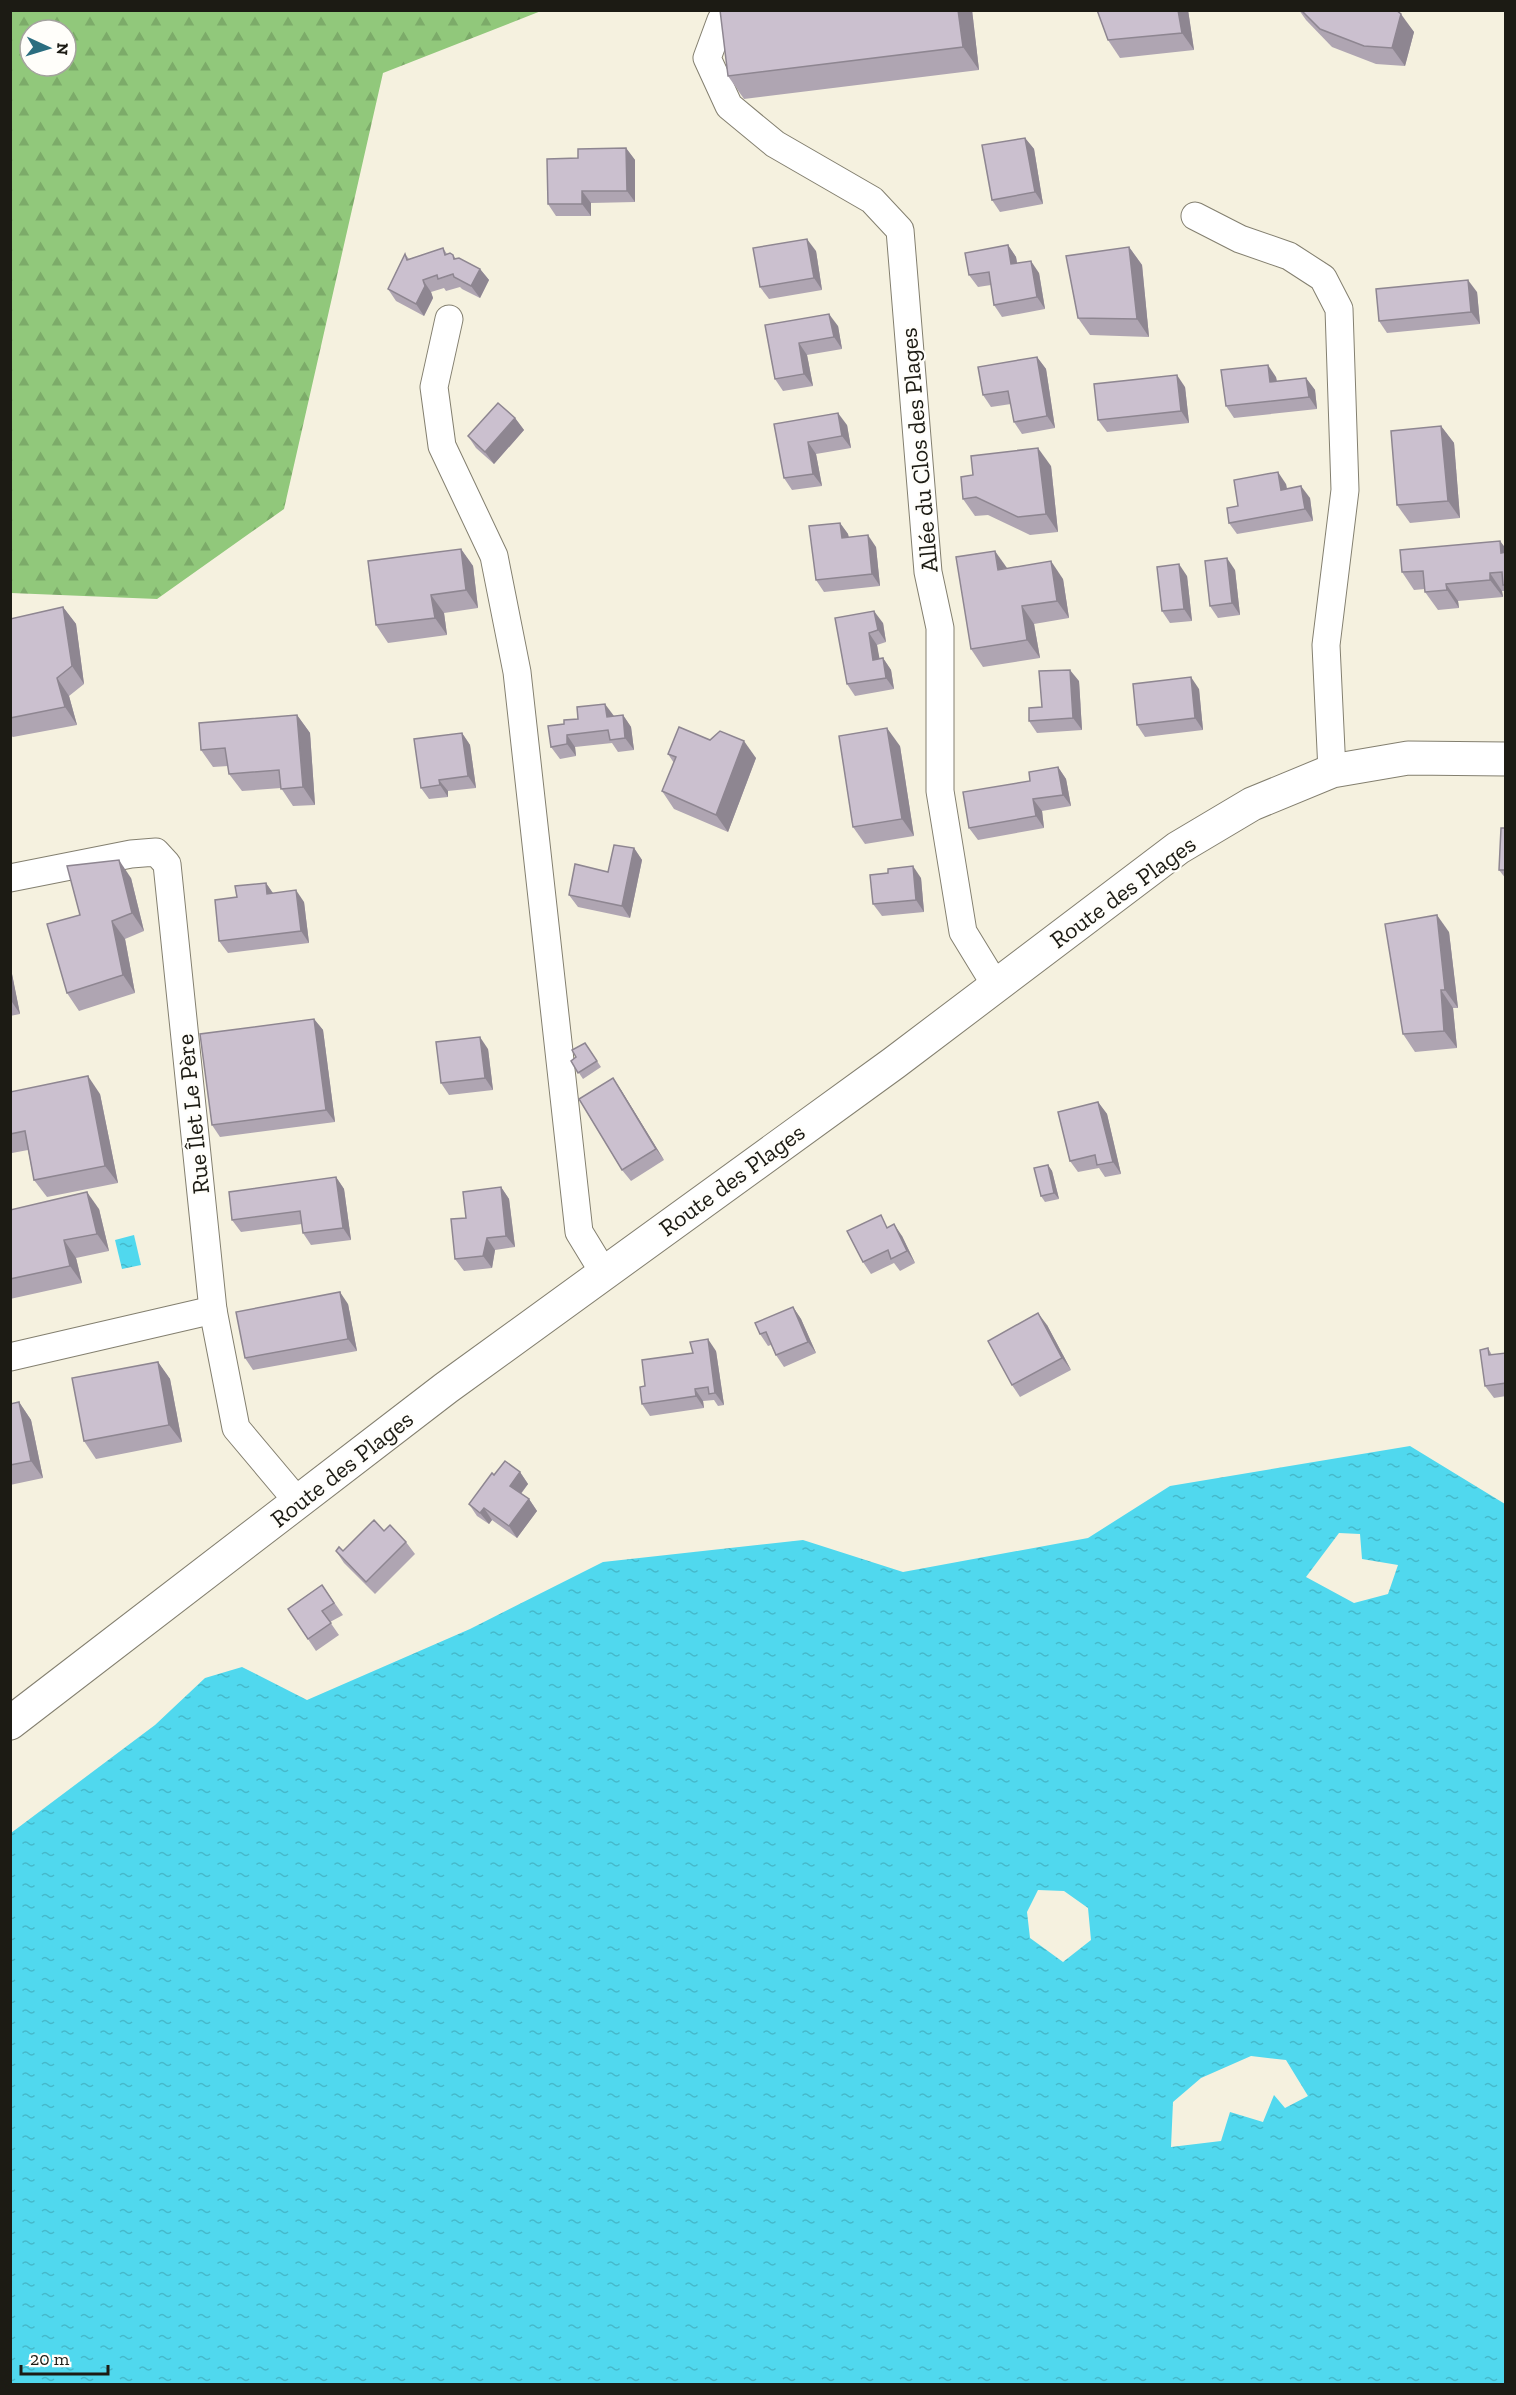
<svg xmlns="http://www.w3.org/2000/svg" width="1516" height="2395" font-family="'Zilla Slab',serif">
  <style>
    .forest { fill: url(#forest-firs); fill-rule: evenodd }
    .water { fill: url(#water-ripples); fill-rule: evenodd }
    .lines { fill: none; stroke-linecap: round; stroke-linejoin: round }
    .minor-casing { stroke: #837f6f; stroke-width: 29 }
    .tertiary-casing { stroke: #837f6f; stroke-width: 35 }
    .minor { stroke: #fff; stroke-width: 27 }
    .tertiary { stroke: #fff; stroke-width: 33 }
    .wall { fill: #afa5b2 }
    .shaded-wall { fill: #8e8691 }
    .building { fill: #cbc0cf; stroke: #8e8691; stroke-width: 1.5 }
    .labels { text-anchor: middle; stroke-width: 4.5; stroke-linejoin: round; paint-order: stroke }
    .street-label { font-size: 24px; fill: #1c1b14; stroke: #fffefa }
  </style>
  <defs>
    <pattern id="forest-firs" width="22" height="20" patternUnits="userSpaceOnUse" patternTransform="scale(1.5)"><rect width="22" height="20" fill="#91c87b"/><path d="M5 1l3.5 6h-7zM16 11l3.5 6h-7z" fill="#7cab69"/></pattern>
    <pattern id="water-ripples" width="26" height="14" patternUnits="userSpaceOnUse" patternTransform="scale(1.5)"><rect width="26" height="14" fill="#50d8ee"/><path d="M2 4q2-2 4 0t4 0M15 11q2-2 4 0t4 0" fill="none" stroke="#45b9cb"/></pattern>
  </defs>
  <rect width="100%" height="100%" fill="#f5f1df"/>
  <!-- forest -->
  <path class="forest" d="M11,10L541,11L383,73L284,509L157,599L11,593ZM30,30H66V66H30Z"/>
  <!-- water -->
  <g class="water">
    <path d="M134,1235L141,1265L122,1269L115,1240Z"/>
    <path d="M1410,1446L1505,1504V2384H11V1833L155,1725L205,1678L242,1667L307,1700L470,1629L603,1562L803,1540L903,1572L1088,1538L1170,1486ZM1339,1533L1360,1534L1362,1559L1398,1565L1388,1594L1354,1603L1306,1577ZM1038,1890L1064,1891L1088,1908L1091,1940L1063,1962L1030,1938L1027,1912ZM1251,2056L1286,2060L1308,2096L1285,2108L1274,2095L1263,2122L1230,2112L1221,2141L1171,2147L1173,2102L1201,2078Z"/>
  </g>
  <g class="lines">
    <!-- minor casing -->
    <g class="minor-casing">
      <g id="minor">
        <path d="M741,10L721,20L707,58L729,106L775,144L872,200L900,230L928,572L940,628V791L963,932L996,986"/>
        <path d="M1195,216L1240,239L1289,256L1323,278L1339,309L1345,490L1326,645L1332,771"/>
        <path d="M449,319L434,387L442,446L494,556L517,672L579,1232L604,1273"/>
        <path d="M10,878L131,854L156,852L167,864L213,1310L236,1428L299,1503"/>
        <path d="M10,1357L213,1310"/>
      </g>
    </g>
    <!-- tertiary casing -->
    <g class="tertiary-casing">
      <path id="tertiary" d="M10,1723L446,1388L894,1063L1178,848L1252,804L1332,771L1408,758L1506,759"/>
    </g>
    <!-- minor -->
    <use href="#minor" class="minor"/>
    <!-- tertiary -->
    <use href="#tertiary" class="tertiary"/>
  </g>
  <!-- wall -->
  <g class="wall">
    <path d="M972,10L979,70L744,99L728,76Z"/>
    <path d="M1188,10L1194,50L1120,58L1108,40Z"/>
    <path d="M1299,10H1396L1414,32L1405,66L1376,64L1332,47L1306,20Z"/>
    <path d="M1025,138L1034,149L1043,204L1000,212L992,200Z"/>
    <path d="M626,148L635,160V202L591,203V216H556L548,204L578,158Z"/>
    <path d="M1008,245L1016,257L1017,263L1039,273L1045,309L1002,317L994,305L991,285L978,287L969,275Z"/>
    <path d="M1129,247L1142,265L1149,337L1090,335L1078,318Z"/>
    <path d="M443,248L447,254L453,255L456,259L480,269L489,280L480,298L462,289L460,287L446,291L444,288L431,292L433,298L424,316L396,301L388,289L405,254L409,259Z"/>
    <path d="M816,251L822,290L769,299L760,287Z"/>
    <path d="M1477,292L1480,324L1387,333L1379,321Z"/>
    <path d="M765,325L838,326L842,349L807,355L813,386L783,391L775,379Z"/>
    <path d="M1037,357L1046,369L1055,428L1022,434L1014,422L1011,404L991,407L983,395Z"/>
    <path d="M1276,377L1277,381L1306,378L1315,390L1317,409L1234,418L1226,406Z"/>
    <path d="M1185,387L1189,423L1107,432L1098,420Z"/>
    <path d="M515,418L524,430L494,464L476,448L468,436Z"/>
    <path d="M774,424L847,425L851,448L816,454L822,486L792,490L784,478Z"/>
    <path d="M1441,426L1454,443L1460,518L1410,523L1397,505Z"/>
    <path d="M1051,466L1058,532L1030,535L988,515L975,516L963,499Z"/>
    <path d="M1286,484L1287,489L1310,498L1313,521L1237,534L1229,523L1238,506Z"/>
    <path d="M840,523L848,534L849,537L876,547L880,586L824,592L816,580Z"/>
    <path d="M1500,541L1506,549V591H1502L1503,597L1458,601L1459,608L1438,610L1425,592V589L1414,590L1402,572Z"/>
    <path d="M461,549L473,566L478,608L444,613L447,635L388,643L376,625Z"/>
    <path d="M1007,568L1063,579L1069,618L1034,624L1040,658L983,667L971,649Z"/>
    <path d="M1235,570L1240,615L1218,618L1210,606Z"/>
    <path d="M1187,576L1192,621L1170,623L1162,611Z"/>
    <path d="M63,607L76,624L84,684L69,696L77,725L13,737L10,735V619Z"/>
    <path d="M835,618L883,623L886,642L877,645L879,659L883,658L891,670L894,689L855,696L847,684Z"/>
    <path d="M1079,681L1082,730L1037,733L1029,721L1042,707Z"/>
    <path d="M1199,689L1203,730L1145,737L1137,725Z"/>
    <path d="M297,715L310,733L315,805L293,806L281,788L242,791L229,774L228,766L213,767L201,750Z"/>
    <path d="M623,715L631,727L634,750L618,752L612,743L575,747L576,756L560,759L551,747L564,724Z"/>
    <path d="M462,733L470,745L476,788L448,791V797L429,799L421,788Z"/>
    <path d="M710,740L756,758L728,832L674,809L662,791L674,763L668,754Z"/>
    <path d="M900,746L914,836L865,844L853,827Z"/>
    <path d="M1058,767L1066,779L1071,806L1042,811L1044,828L978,840L969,828L1030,781Z"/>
    <path d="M1506,828V879L1499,870Z"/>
    <path d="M634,848L642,860L630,918L578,907L569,895L608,872Z"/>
    <path d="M131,878L144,931L125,939L135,993L79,1011L67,993L80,915Z"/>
    <path d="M921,878L924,912L882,916L873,904Z"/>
    <path d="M266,883L273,893L304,902L309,943L228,953L219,941L237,897Z"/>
    <path d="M1449,932L1458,1008H1453L1457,1048L1415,1052L1403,1034Z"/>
    <path d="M10,964L20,1014L10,1016Z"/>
    <path d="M314,1019L323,1030L335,1122L220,1137L212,1125Z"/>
    <path d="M585,1043L601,1067L583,1079L571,1061L576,1057Z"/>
    <path d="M488,1049L493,1090L449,1095L441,1083Z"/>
    <path d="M613,1078L621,1090L664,1160L631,1181L622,1170Z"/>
    <path d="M10,1092L100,1094L118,1183L47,1197L34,1180L28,1150L12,1153L10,1150Z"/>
    <path d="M1098,1102L1107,1114L1121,1174L1105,1177L1099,1168L1078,1172L1070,1161Z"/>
    <path d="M1048,1165L1052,1171L1059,1199L1045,1202L1041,1196Z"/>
    <path d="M336,1177L344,1189L351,1240L311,1245L303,1233L302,1224L241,1232L232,1220Z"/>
    <path d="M501,1187L509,1199L515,1247L495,1250L492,1268L464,1271L455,1259L466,1218Z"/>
    <path d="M99,1209L109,1251L76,1258L82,1283L10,1299V1210Z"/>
    <path d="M889,1227L902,1236L915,1263L900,1271L894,1263L871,1274L863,1262Z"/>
    <path d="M348,1304L357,1351L253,1370L245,1358Z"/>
    <path d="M793,1307L801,1319L816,1353L784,1367L776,1355L771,1345L768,1346L760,1334Z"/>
    <path d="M1047,1325L1071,1370L1020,1397L1012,1385Z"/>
    <path d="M1488,1348L1492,1355L1506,1353V1396L1494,1398L1485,1386Z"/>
    <path d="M716,1351L724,1405L718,1406L714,1400L703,1401L704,1408L650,1416L642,1404L645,1386Z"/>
    <path d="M158,1362L170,1379L182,1442L96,1459L84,1441Z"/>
    <path d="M19,1402L31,1420L43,1478L10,1485V1404Z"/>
    <path d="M520,1472L528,1484L521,1494L529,1499L537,1511L517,1538L492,1520L489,1524L477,1516L469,1504L494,1475Z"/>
    <path d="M384,1531L406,1542L415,1554L375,1594L344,1563L336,1551H343Z"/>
    <path d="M322,1585L343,1615L330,1622L339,1635L316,1651L288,1609Z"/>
  </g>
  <!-- shaded-wall -->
  <g class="shaded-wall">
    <path d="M958,10H972L979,70L963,47Z"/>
    <path d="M1178,10H1188L1194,50L1182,33Z"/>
    <path d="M1401,14L1414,32L1405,66L1392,48Z"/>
    <path d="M1025,138L1034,149L1043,204L1035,192Z"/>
    <path d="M626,148L635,160V202L627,191Z"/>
    <path d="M582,191L591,203V216L582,204Z"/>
    <path d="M807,239L816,251L822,290L814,278Z"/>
    <path d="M1008,245L1016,257L1019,276L1011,264Z"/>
    <path d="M1129,247L1142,265L1149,337L1137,319Z"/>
    <path d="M1031,261L1039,273L1045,309L1037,297Z"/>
    <path d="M480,269L489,280L480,298L471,286Z"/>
    <path d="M423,280L431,292L433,298L424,316L416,304Z"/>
    <path d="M1468,280L1477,292L1480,324L1471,312Z"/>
    <path d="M829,314L838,326L842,349L834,337Z"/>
    <path d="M799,343L807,355L813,386L804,374Z"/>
    <path d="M1037,357L1046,369L1055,428L1047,416Z"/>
    <path d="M1268,365L1276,377L1278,394L1270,382Z"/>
    <path d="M1177,375L1185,387L1189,423L1181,411Z"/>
    <path d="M1306,378L1315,390L1317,409L1309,397Z"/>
    <path d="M838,413L847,425L851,448L842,436Z"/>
    <path d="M515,418L524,430L494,464L485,452Z"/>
    <path d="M1441,426L1454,443L1460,518L1448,501Z"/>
    <path d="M808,442L816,454L822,486L813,474Z"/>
    <path d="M1038,448L1051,466L1058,532L1046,514Z"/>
    <path d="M1278,472L1286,484L1289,502L1281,490Z"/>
    <path d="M1301,486L1310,498L1313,521L1305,509Z"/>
    <path d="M840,523L848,534L850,550L842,538Z"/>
    <path d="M868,535L876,547L880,586L872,574Z"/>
    <path d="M1500,541L1506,549V559L1501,553Z"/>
    <path d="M461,549L473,566L478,608L466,590Z"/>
    <path d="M995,551L1007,568L998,570Z"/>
    <path d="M1227,558L1235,570L1240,615L1232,603Z"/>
    <path d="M1051,561L1063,579L1069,618L1057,601Z"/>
    <path d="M1179,564L1187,576L1192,621L1184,609Z"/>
    <path d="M1490,573L1502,591L1503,597L1490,580Z"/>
    <path d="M1446,584L1458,601L1459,608L1447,590Z"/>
    <path d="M431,595L444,613L447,635L435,618Z"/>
    <path d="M1022,606L1034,624L1040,658L1027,640Z"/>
    <path d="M63,607L76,624L84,684L72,666Z"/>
    <path d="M874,611L883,623L886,642L878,630Z"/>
    <path d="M869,633L877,645L882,672L873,660Z"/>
    <path d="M883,658L891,670L894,689L886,678Z"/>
    <path d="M1070,670L1079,681L1082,730L1073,718Z"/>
    <path d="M1191,677L1199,689L1203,730L1195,718Z"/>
    <path d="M57,678L69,696L77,725L65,707Z"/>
    <path d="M605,704L614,716L607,717Z"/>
    <path d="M297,715L310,733L315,805L303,787Z"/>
    <path d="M623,715L631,727L634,750L625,738Z"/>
    <path d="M887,728L900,746L914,836L902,819Z"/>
    <path d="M462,733L470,745L476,788L468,776Z"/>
    <path d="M567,735L575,747L576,756L567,744Z"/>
    <path d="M744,741L756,758L728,832L716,815Z"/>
    <path d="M1058,767L1066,779L1071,806L1063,795Z"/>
    <path d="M439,780L448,791V797L440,785Z"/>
    <path d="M1033,799L1042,811L1044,828L1036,816Z"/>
    <path d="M634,848L642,860L630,918L622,906Z"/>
    <path d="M119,860L131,878L144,931L132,913Z"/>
    <path d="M913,866L921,878L924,912L916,900Z"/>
    <path d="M266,883L274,895L267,894Z"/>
    <path d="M296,890L304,902L309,943L301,931Z"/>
    <path d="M1437,915L1449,932L1458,1008L1445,990Z"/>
    <path d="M112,921L125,939L135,993L123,975Z"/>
    <path d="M10,964L20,1014L12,1002L10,995Z"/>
    <path d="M1441,990L1453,1008L1457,1048L1444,1031Z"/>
    <path d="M314,1019L323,1030L335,1122L326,1110Z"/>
    <path d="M480,1037L488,1049L493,1090L485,1078Z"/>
    <path d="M88,1076L100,1094L118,1183L105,1166Z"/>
    <path d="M613,1078L621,1090L664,1160L656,1149Z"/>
    <path d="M1098,1102L1107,1114L1121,1174L1113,1162Z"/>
    <path d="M1048,1165L1052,1171L1059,1199L1054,1193Z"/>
    <path d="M336,1177L344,1189L351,1240L343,1228Z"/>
    <path d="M501,1187L509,1199L515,1247L506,1236Z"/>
    <path d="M87,1192L99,1209L109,1251L97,1234Z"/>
    <path d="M894,1224L902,1236L915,1263L907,1251Z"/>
    <path d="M487,1238L495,1250L492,1268L483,1256Z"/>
    <path d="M64,1240L76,1258L82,1283L70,1266Z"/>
    <path d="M340,1292L348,1304L357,1351L348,1339Z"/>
    <path d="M793,1307L801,1319L816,1353L808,1342Z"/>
    <path d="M1038,1313L1047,1325L1071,1370L1062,1358Z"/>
    <path d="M708,1339L716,1351L724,1405L715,1393Z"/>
    <path d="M158,1362L170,1379L182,1442L169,1425Z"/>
    <path d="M695,1389L703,1401L704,1408L696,1396Z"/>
    <path d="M19,1402L31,1420L43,1478L31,1461Z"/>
    <path d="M520,1472L528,1484L518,1497L510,1486Z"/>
    <path d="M529,1499L537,1511L517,1538L509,1526Z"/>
    <path d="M484,1508L492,1520L489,1524L480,1513Z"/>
  </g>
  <!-- building -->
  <g class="building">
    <path d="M720,10H958L963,47L728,76Z"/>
    <path d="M1097,10H1178L1182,33L1108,40Z"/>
    <path d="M1301,10H1396L1401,14L1392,48L1364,46L1320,29Z"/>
    <path d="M1025,138L1035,192L992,200L982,145Z"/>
    <path d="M626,148L627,191H582V204H548L547,159L578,158V149Z"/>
    <path d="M807,239L814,278L760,287L753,248Z"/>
    <path d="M1008,245L1011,264L1031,261L1037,297L994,305L989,272L969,275L965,253Z"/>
    <path d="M1129,247L1137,319L1078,318L1066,256Z"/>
    <path d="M443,248L445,255L450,253L453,255L454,259L459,258L480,269L471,286L454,277L453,274L438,279L437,275L423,280L425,286L416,304L388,289L405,254L407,260Z"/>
    <path d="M1468,280L1471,312L1379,321L1376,289Z"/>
    <path d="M829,314L834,337L799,343L804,374L775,379L765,325Z"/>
    <path d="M1037,357L1047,416L1014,422L1008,391L983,395L978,367Z"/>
    <path d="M1268,365L1270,382L1306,378L1309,397L1226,406L1221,370Z"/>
    <path d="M1177,375L1181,411L1098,420L1094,384Z"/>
    <path d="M498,403L515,418L485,452L468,436Z"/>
    <path d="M838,413L842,436L808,442L813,474L784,478L774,424Z"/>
    <path d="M1441,426L1448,501L1397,505L1391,431Z"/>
    <path d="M1038,448L1046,514L1018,517L976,497L963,499L961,477L973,475L971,456Z"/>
    <path d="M1278,472L1281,490L1301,486L1305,509L1229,523L1227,508L1238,506L1234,480Z"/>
    <path d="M840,523L842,538L868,535L872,574L816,580L809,526Z"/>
    <path d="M1500,541L1501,553L1506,552V585H1503L1502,572L1490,573V580L1446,584L1447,590L1425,592L1423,571L1402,572L1400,550Z"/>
    <path d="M461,549L466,590L431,595L435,618L376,625L368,561Z"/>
    <path d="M995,551L998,570L1051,561L1057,601L1022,606L1027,640L971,649L956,557Z"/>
    <path d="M1227,558L1232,603L1210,606L1205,561Z"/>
    <path d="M1179,564L1184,609L1162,611L1157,567Z"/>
    <path d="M63,607L72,666L57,678L65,707L10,718V619Z"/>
    <path d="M874,611L878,630L869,633L873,660L883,658L886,678L847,684L835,618Z"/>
    <path d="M1070,670L1073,718L1029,721V708L1042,707L1039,671Z"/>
    <path d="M1191,677L1195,718L1137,725L1133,684Z"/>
    <path d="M605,704L607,717L623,715L625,738L610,740L608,730L567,735V744L551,747L548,726L564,724V720L578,719L577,707Z"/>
    <path d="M297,715L303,787L281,789L279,770L229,774L225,748L201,750L199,723Z"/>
    <path d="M679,727L710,740L720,731L744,741L716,815L662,791L676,757L668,754Z"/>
    <path d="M887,728L902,819L853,827L839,736Z"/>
    <path d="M462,733L468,776L439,780L440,785L421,788L414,739Z"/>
    <path d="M1058,767L1063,795L1033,799L1036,816L969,828L963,792L1030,781L1029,772Z"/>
    <path d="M1501,828H1506V870H1499Z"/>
    <path d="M614,845L634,848L622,906L569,895L575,864L608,872Z"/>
    <path d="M119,860L132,913L112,921L123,975L67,993L47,924L80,915L67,866Z"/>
    <path d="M913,866L916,900L873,904L870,875L888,873V869Z"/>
    <path d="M266,883L267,894L296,890L301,931L219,941L215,900L237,897L235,886Z"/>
    <path d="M1437,915L1445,990H1441L1444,1031L1403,1034L1385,924Z"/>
    <path d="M314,1019L326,1110L212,1125L200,1034Z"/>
    <path d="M480,1037L485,1078L441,1083L436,1042Z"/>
    <path d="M585,1043L597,1061L578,1073L571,1061L576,1057L572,1050Z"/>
    <path d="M88,1076L105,1166L34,1180L25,1131L10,1134V1092Z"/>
    <path d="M613,1078L656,1149L622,1170L579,1099Z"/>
    <path d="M1098,1102L1113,1162L1097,1165L1095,1155L1070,1161L1058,1112Z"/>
    <path d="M1048,1165L1054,1193L1041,1196L1034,1168Z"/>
    <path d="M336,1177L343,1228L303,1233L300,1211L232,1220L229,1192Z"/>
    <path d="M501,1187L506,1236L487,1238L483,1256L455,1259L451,1219L466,1218L463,1192Z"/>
    <path d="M87,1192L97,1234L64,1240L70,1266L10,1279V1210Z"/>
    <path d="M881,1215L887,1228L894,1224L907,1251L891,1259L888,1250L863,1262L847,1231Z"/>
    <path d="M340,1292L348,1339L245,1358L236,1312Z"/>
    <path d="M793,1307L808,1342L776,1355L766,1332L760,1334L755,1323Z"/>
    <path d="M1038,1313L1062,1358L1012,1385L988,1341Z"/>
    <path d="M708,1339L715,1393L709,1394L708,1387L695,1389L696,1396L642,1404L640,1387L645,1386L642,1360L693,1353L690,1342Z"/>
    <path d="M1488,1348L1489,1355L1506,1353V1383L1485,1386L1480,1350Z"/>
    <path d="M158,1362L169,1425L84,1441L72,1378Z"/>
    <path d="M19,1402L31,1461L10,1465V1404Z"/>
    <path d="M505,1461L520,1472L510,1486L529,1499L509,1526L484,1508L480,1513L469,1504L492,1473L494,1475Z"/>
    <path d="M374,1520L384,1531L390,1525L406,1542L366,1582L336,1551L339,1547L343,1551Z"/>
    <path d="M322,1585L334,1603L322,1611L331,1623L308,1639L288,1609Z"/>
  </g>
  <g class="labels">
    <!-- street labels -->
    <g class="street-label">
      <text transform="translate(919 450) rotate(-95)" y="8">Allée du Clos des Plages</text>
      <text transform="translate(1123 892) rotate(-36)" y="8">Route des Plages</text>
      <text transform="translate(193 1114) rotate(-96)" y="8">Rue Îlet Le Père</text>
      <text transform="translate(732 1180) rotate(-36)" y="8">Route des Plages</text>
      <text transform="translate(342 1469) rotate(-38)" y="8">Route des Plages</text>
    </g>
  </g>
  <!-- border -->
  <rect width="1516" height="2395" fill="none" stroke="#1c1b14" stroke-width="24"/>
  <!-- north arrow -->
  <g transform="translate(48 48) rotate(94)"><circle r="28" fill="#fffefa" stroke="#a4a39e" stroke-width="1.5"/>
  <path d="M0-4.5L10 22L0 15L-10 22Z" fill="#2b6e80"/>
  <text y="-9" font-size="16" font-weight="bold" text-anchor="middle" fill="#1c1b14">N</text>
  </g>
  <!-- scale -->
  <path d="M21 2365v9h87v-9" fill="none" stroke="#1c1b14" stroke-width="3"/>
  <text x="30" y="2365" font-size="18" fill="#1c1b14" stroke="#fffefa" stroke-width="4.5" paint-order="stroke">20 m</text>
</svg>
